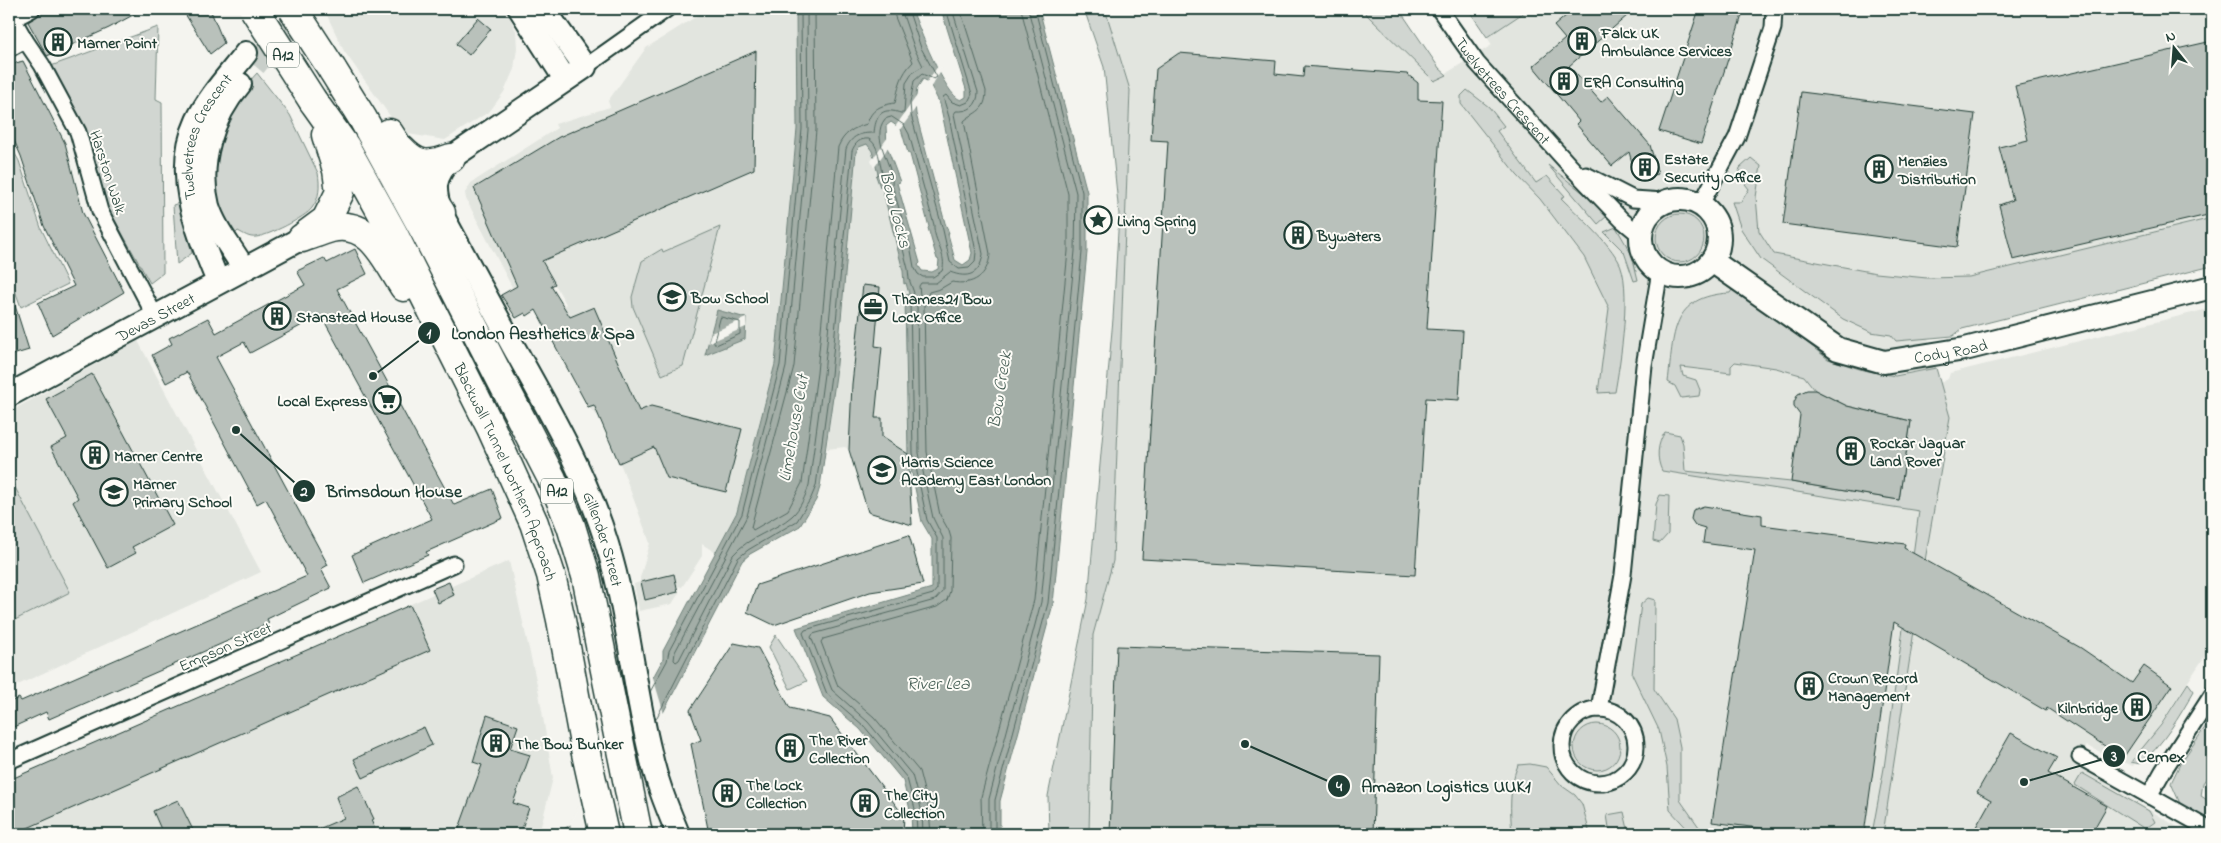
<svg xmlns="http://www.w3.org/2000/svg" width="2221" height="843" font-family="'Indie Flower',sans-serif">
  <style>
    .built { fill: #e2e5df }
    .green { fill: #d1d6d1; stroke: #788a82 }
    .water { fill: #a3aea7; stroke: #6e8179; fill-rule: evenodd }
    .pier { fill: #f4f4ef }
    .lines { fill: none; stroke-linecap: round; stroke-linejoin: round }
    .shore { stroke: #546a62; stroke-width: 1 }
    .building { fill: #b9c1bb; stroke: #1f3d34 }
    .secondary-tunnel { stroke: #c9cfca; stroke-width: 22; stroke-dasharray: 22 11; stroke-linecap: butt }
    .street-casing { stroke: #1f3d34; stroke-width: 19 }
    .secondary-casing { stroke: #1f3d34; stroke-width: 26 }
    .highway-casing { stroke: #1f3d34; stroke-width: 31 }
    .street { stroke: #fdfcf7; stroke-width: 15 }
    .secondary { stroke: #fdfcf7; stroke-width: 22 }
    .highway { stroke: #fdfcf7; stroke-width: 28 }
    .highway-bridge-casing { stroke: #1f3d34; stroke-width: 31; stroke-linecap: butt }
    .highway-bridge { stroke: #fdfcf7; stroke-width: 28 }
    .labels { text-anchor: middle; stroke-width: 4; stroke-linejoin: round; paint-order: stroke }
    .shield { fill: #fdfcf7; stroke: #62766e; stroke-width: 1 }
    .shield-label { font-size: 15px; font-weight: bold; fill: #1f3d34 }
    .poi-label { font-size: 16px; font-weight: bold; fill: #1f3d34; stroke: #fdfcf7; text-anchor: start }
    .street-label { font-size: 16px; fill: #1f3d34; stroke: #fdfcf7 }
    .water-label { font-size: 18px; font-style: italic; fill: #475f56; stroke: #fdfcf7 }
    .leader { fill: none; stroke: #1f3d34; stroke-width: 2 }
    .callout-dot { fill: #1f3d34; stroke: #fdfcf7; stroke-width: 2 }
    .mark-label { font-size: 15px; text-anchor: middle; font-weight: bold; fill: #fff }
    .callout-label { font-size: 18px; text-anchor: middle; font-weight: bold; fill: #1f3d34; stroke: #fdfcf7; stroke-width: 4; stroke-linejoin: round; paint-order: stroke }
  </style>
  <rect width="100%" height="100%" fill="#f4f4ef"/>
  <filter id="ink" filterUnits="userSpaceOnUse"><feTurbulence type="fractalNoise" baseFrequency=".02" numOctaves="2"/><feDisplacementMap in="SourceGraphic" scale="10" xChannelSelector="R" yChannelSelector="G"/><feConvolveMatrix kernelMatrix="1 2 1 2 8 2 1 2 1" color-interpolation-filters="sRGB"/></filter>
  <g filter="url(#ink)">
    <!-- built -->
    <g class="built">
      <path d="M324,9H506L516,31L517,48L514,69L504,92L490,111L445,140L402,133L344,51Z"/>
      <path d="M708,9H796L797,129L775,364L737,512L716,553L702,544V556L682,587L677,586L679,593L672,604L639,611L634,584L640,582V578L650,543L622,468L599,417L588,407L541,319L566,304L547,270L513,289L466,199L465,193L471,183L557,128L555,124L610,107L608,101L646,48Z"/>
      <path d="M1105,9H1391L1445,74L1492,45L1487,37L1529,9H2212V218L1970,277L1928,338L1940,383L1948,379L1950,373L2212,308V645L2133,766L2087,746L2076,765L2189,834H1089L1093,635L1113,560L1130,91Z"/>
      <path d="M863,144H867L872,151L878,174L876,177L880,187H882L903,271L904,283H906L909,295L905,296L908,454L849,450L845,447L827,449L856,152Z"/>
      <path d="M138,341L261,572L9,689V412Z"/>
      <path d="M509,561L539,693L553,778L539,834H9V780Z"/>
    </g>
    <!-- green -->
    <g class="green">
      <path d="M1084,9H1105L1130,90L1113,561L1093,635L1089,834H1049L1048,796L1088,599L1113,319L1119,214L1104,67Z"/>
      <path d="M1361,9H1399L1439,68L1447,75L1434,81Z"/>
      <path d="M1468,9H1529L1487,37Z"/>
      <path d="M158,27L156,99L162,102L163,273L150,283L107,206L86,129L51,66Z"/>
      <path d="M257,73L290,115L318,173C320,185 320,198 312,208C306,217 268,236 256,237C249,238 244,234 238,231L235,234L228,227L219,205L215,186L216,144L238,94Z"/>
      <path d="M1467,90L1489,107L1504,126L1497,131L1536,183L1547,176L1565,196L1561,198C1580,217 1604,237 1618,260C1633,284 1620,364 1615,392L1598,393L1609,308L1584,257L1540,199L1517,175L1461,104V96Z"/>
      <path d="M9,143L19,161L41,228L68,284L21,307L9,275Z"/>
      <path d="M1751,158L1761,166L1756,197L1759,231L1774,254L1876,273L1927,278L1969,277L2212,218V266L1962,329L1953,336L1896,341L1891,335L1871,332L1843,319L1761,259L1741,229L1732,202H1741L1749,189L1738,175L1740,168Z"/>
      <path d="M1548,165L1591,199L1607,216L1598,224Z"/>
      <path d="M179,203L192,253L177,264L173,205Z"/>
      <circle cx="1680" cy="238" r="24"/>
      <path d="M720,227L683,366L662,375L633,307L632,297L642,261L662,249L663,252Z"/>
      <path d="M1616,227L1632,255L1638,280L1634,281L1624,252L1604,232Z"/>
      <path d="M1732,290L1765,310L1828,359L1863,370L1895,376L1936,368L1950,417L1923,572L1883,834H1872L1884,768L1919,511L1662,471C1656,458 1657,444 1665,432L1680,435L1683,444L1685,471L1791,482L1899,500L1911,421L1847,406L1815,390L1804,376L1776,368L1735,362L1731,366V373L1681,367L1683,376L1696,380L1700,390L1699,396L1681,398L1675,386L1668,382C1674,334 1670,296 1730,293Z"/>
      <path d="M9,476L70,592L9,623Z"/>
      <path d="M1660,495L1669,496L1668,534L1660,543L1653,541L1656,504Z"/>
      <path d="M1648,598L1655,600L1654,689L1674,719L1680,747V800L1704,834H1692L1670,810L1667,767L1659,730L1632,674L1641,604Z"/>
      <path d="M776,635L807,681L790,689L769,647Z"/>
      <path d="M2188,683L2194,691C2179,717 2163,745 2140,764L2131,762L2161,725Z"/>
      <path d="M2212,721V770L2203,783L2201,796L2212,803V825L2182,808L2171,783L2180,764L2208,723Z"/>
      <circle cx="1597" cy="747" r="23"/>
      <path d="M1530,764L1546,767L1562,786L1575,795L1582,804L1590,834H1512C1510,811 1509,786 1518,765Z"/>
      <path d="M2082,773L2149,811L2155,822L2145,829L2075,785Z"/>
      <path d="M1624,812L1628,829L1627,834H1610L1607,815Z"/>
    </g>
    <!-- water -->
    <g class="water">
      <path d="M796,9H912C918,26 945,96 961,100L966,97V89L941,9H1039L1087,192V252L1053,604L1000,801V834H912L911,814L903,781L860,729L823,697L796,628L932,588V539L922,522L908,454L905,296L909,294L906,283L904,284L903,271L882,187H880L876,176L878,174L872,151L867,144L859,147L856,152L836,375L820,487L816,500L800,526L750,554L742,561L600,834H555L574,823L663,659V651L737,512L775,364L797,129ZM923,79L929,82L940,104L972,253L970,260L963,265L955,260L948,234L949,233L945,223L916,114L915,104L917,88ZM891,122L901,129L908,153L910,154L929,227L928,228L937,259L939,260L938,269L932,272L922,271L918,265L920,263L897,183L900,182L887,147L886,126Z"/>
      <path d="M717,310L746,318L745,339L705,355Z"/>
    </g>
    <!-- pier -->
    <g class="pier">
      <path d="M936,59L942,70L930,88L926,83L938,66Z"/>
      <path d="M918,94V105L899,131L895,127Z"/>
      <path d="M888,137L889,146L874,168L871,161Z"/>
      <path d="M746,318V327L708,343L711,333Z"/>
      <path d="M652,674L665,717L603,834H573L570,823Z"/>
    </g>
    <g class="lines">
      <!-- shore -->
      <g class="shore">
        <path d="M807,9L808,130L786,367L747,516L675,652L674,660L676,662L679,660L733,555C749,536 775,531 792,516C800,509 806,495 809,485L824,374L846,149C852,135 860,133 874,133C875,122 878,109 892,111C897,111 900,114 904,113L906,83L913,72L923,66L915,50L901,9"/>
        <path d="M815,9L816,130L794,366L751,527L753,530L788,510L802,483L817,373L838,147C844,133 853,128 867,124C871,109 881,105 895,103C899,86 900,75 913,62L895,17L894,9"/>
        <path d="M908,9L921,48L937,77L934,79L922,74L914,81L910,103L911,115L943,230L950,262L959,269L969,268L975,262L976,252L949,117L943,97L946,95L952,102L961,105L968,102L972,94L946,9"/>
        <path d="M892,117L904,125L909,134L934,225C933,240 948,256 942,271L933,277H923L918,274L914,267L910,245L892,185C895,166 869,138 885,119Z"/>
        <path d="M721,317L740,322V334L716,345L714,342Z"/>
        <path d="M650,692L667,661L669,651L742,514L780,365L802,129L801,9"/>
        <path d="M656,719L738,558L748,550L797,521L811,498L816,486L831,375L852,151C855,143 860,138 869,139C883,148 878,174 887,186L908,269L909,279L914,293L910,301L913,453L927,520L937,538V589L933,594L805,630L803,633L827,694L864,726L907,778L916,813L917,834"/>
        <path d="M923,834L922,812L912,775L868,722L832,690L811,637L813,634L935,600L943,591V538L933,518L919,453L917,304L920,295L919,286L921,283H936L950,272C968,279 980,275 983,254L954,114L956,111C969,112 978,106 978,92L952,9"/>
        <path d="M931,834L929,810L919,771L874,717L838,686L821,642L823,639L937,607L947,600L950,591L951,538L949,531L940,515L927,452L924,306L929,292L940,289L952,282C973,286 988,276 990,254L964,121C975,111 986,112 986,91L960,9"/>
        <path d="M982,834L981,797L1034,600L1068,251V194L1021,9"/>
        <path d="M989,834V799L1041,602L1075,251L1076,193L1028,9"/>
        <path d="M995,834V800L1048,603L1082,252V192L1035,9"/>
      </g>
    </g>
    <!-- building -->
    <g class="building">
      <path d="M48,9H144L109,28L47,56L28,22Z"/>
      <path d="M182,9H210L224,43L210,54Z"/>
      <path d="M1574,9H1635L1569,66L1601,102L1608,96L1650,145L1658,174L1637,180L1629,152L1612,166L1576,124L1579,121L1533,66L1565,39L1554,26Z"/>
      <path d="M1699,9H1744L1701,144L1659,131Z"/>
      <path d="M478,18L491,29L469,55L456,44Z"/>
      <path d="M2212,41V214L2013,260L1999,205L2013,200L1999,147L2028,140L2015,86Z"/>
      <path d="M756,51L754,169L542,261L555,284L551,286L570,317L594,307L639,411L651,406L742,429L726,492L667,478L654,447L619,463L594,405L588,407L536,310L527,316L525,313L516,318L501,295L517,286L474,188L559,137Z"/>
      <path d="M1179,53L1276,61L1275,74L1303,77L1304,66L1407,74L1418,83V100L1442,101L1427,329L1463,331L1459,400L1426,398L1415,575L1142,559L1168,141L1151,140L1156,69Z"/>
      <path d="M23,61L65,143L83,213L124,292L52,335L38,303L74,286L44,226L21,156L9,129V65Z"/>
      <path d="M1801,92L1975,114L1957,247L1783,224Z"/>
      <path d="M355,249L367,274L337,289L454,505L492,489L503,518L426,552L428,555L364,583L352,555L432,519L321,315L250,353L244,342L216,357L328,565L321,569L331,588L267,619L269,623L49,719L46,712L9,729V702L19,698L21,701L307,576L266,499L257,504L187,372L166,383L152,355L172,344L169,338L208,318L216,333L305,285L297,271L324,258L327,263Z"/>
      <path d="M863,285L880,287L875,346L882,347L875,418H882V437L908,454L912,525L868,512L849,450L852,384Z"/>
      <path d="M12,296L29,350L9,356V297Z"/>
      <path d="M92,374L173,525L132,547L136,553L108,568L73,502L78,498L51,447L67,438L46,399Z"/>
      <path d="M1807,390H1815L1847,406L1911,421L1899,500L1791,482L1800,415L1794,407V402L1798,394Z"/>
      <path d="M1704,506L1762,515V525L1905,544L1904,548L2081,648L2132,683L2144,666L2172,686L2123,758L2047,708L2046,711L1894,622L1864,834H1789V832L1712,822L1755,550L1703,543L1705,528L1695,525L1691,519L1693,510Z"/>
      <path d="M909,535L923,584L870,592L774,625L747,612L757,585Z"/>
      <path d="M674,574L678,592L645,600L641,582Z"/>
      <path d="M449,582L454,595L438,603L432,589Z"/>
      <path d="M410,605L430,650L14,834H9V780Z"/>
      <path d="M734,643L758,648L790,708L830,718L904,816L903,834H844L842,827L827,834H709L691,744L701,740L690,710Z"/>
      <path d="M1117,646L1379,654L1373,834H1110Z"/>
      <path d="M487,715L518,726L510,749L530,755L513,803L529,808L520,834H457L482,765L473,762Z"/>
      <path d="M424,727L432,745L363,778L354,759Z"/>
      <path d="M2011,733L2057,758L2048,773L2107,806L2091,834H1972L1991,800L1977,792Z"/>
      <path d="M358,786L374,819L371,820L377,834H307L344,818L336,797Z"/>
      <path d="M178,800L195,834H163L153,811Z"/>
    </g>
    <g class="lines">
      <!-- secondary-tunnel -->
      <path class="secondary-tunnel" d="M255,66L303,9"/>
      <!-- street casing -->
      <g class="street-casing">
        <g id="street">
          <path id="s1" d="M1439,9L1477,63L1571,167L1622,220L1640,235"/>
          <path d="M25,40L13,19L32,9"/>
          <path d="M9,49L25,40L42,65L78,132L100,211L155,316"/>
          <path d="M585,67L667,9"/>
          <path d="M1586,175L1633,199L1664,201"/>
          <path d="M1701,204L1737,137L1773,28L1774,9"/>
          <path d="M1599,709L1623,575L1644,366L1660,271"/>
          <circle cx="1599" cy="746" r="37"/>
          <path d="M2080,757L2212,831"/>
          <path d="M9,761L454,564"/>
          <path d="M2149,796L2163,771L2212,695"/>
        </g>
      </g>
      <!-- secondary casing -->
      <g class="secondary-casing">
        <g id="secondary">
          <path d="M520,9L565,79"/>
          <path id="s2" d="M544,9L585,67L451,158C433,178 433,188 441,213C465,257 489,302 513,346C549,410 586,474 607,544C628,612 633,683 650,752C656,781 667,807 678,834"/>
          <path d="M240,84C212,116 197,164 208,206C215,229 232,248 244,269"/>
          <circle cx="1680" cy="238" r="39"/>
          <path id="s3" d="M1712,261L1838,349L1884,362L1965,349L2212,287"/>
          <path id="s4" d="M218,282C198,232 172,175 197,121C209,96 229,75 246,53"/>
          <path id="s5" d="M9,395L302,238"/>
        </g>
      </g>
      <!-- highway casing -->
      <g class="highway-casing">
        <g id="highway">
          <path d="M332,69L363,119L426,234L552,479L571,526L586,576L638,834"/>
          <path id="s6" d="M313,101L345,146L393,233L491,428L534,523L551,575L561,620L585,749L604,834"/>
          <path d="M389,133L441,213"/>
          <path d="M401,149C418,167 429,166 451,158"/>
          <path d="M307,234L326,220L340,192L337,170L326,135"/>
          <path d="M302,238C311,235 321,231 331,228C371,219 386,260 404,287"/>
        </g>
      </g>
      <!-- street -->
      <use href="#street" class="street"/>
      <!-- secondary -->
      <use href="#secondary" class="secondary"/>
      <!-- highway -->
      <use href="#highway" class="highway"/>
      <!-- highway-bridge casing -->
      <g class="highway-bridge-casing">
        <g id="highway-bridge">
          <path d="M254,9L313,101"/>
          <path d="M293,9L332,69"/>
        </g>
      </g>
      <!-- highway-bridge -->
      <use href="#highway-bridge" class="highway-bridge"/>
    </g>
  </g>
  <!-- icons -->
  <defs>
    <g id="building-ring" transform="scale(1.4375)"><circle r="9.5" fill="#fdfcf7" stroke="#1f3d34" stroke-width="1.5"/><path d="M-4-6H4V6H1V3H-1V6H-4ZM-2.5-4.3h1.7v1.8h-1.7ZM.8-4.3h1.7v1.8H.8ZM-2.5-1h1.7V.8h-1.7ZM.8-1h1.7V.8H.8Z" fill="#1f3d34"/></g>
    <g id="sight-ring" transform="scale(1.4375)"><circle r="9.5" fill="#fdfcf7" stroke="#1f3d34" stroke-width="1.5"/><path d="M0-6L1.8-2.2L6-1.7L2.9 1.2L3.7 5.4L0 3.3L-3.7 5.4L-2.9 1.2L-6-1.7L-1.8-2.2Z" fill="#1f3d34"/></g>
    <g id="school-ring" transform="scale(1.4375)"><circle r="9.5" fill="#fdfcf7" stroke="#1f3d34" stroke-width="1.5"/><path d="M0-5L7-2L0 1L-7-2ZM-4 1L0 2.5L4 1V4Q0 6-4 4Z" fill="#1f3d34"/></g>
    <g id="office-ring" transform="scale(1.4375)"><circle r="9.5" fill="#fdfcf7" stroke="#1f3d34" stroke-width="1.5"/><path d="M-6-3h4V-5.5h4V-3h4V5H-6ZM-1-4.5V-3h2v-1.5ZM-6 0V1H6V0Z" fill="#1f3d34"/></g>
    <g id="supermarket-ring" transform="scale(1.4375)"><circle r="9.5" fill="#fdfcf7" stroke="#1f3d34" stroke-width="1.5"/><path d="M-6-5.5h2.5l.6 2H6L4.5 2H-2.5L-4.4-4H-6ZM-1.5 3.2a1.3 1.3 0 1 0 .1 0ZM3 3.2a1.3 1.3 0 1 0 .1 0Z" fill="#1f3d34"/></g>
  </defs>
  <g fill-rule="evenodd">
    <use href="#building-ring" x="1582" y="41"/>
    <use href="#building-ring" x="58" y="42"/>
    <use href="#building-ring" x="1564" y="81"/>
    <use href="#building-ring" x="1645" y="167"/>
    <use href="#building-ring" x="1879" y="169"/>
    <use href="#sight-ring" x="1098" y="220"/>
    <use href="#building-ring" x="1298" y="235"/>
    <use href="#school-ring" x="672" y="297"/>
    <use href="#office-ring" x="873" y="307"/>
    <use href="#building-ring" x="277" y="316"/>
    <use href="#supermarket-ring" x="387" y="400"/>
    <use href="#building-ring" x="1851" y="451"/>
    <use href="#building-ring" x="95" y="455"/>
    <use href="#school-ring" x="882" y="470"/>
    <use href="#school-ring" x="114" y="492"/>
    <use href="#building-ring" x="1809" y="686"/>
    <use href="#building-ring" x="2137" y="707"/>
    <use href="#building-ring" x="496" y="743"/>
    <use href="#building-ring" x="790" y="748"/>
    <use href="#building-ring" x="727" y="793"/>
    <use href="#building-ring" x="865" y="803"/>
  </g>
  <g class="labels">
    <!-- shield labels -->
    <g class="shield">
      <rect x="267" y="42.5" width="32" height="25" rx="4"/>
      <rect x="541" y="478.5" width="32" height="25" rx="4"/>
    </g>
    <g class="shield-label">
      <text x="283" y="60">A12</text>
      <text x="557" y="496">A12</text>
    </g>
    <!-- poi labels -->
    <g class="poi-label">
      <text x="1601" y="38">Falck UK<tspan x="1601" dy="18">Ambulance Services</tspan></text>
      <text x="77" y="48">Marner Point</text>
      <text x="1583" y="87">ERA Consulting</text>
      <text x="1664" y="164">Estate<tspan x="1664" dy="18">Security Office</tspan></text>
      <text x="1898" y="166">Menzies<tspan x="1898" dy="18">Distribution</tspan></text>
      <text x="1117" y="226">Living Spring</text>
      <text x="1317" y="241">Bywaters</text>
      <text x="691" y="303">Bow School</text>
      <text x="892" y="304">Thames21 Bow<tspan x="892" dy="18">Lock Office</tspan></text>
      <text x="296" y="322">Stanstead House</text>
      <text x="368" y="406" text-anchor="end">Local Express</text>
      <text x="1870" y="448">Rockar Jaguar<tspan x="1870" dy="18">Land Rover</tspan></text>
      <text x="114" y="461">Marner Centre</text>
      <text x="901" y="467">Harris Science<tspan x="901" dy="18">Academy East London</tspan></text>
      <text x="133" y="489">Marner<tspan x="133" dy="18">Primary School</tspan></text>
      <text x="1828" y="683">Crown Record<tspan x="1828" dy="18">Management</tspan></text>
      <text x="2118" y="713" text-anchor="end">Kilnbridge</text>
      <text x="809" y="745">The River<tspan x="809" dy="18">Collection</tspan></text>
      <text x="515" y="749">The Bow Bunker</text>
      <text x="746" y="790">The Lock<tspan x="746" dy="18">Collection</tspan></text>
      <text x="884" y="800">The City<tspan x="884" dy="18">Collection</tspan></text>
    </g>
    <!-- street labels -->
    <g class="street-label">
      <text dy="6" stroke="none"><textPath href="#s1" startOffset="104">Twelvetrees Crescent</textPath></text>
      <text dy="6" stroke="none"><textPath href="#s4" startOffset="155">Twelvetrees Crescent</textPath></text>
      <text transform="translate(109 172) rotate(72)" y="6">Harston Walk</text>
      <text dy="6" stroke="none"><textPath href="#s5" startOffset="166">Devas Street</textPath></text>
      <text dy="6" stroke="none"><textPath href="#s3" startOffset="269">Cody Road</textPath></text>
      <text dy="6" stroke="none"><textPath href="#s6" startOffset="419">Blackwall Tunnel Northern Approach</textPath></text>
      <text dy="6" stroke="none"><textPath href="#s2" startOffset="658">Gillender Street</textPath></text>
      <text transform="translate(225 646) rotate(-24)" y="6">Empson Street</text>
    </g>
    <!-- water labels -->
    <g class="water-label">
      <text transform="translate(896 209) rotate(75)" y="6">Bow Locks</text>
      <text transform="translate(999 390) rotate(-81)" y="6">Bow Creek</text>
      <text transform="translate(793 428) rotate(-80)" y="6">Limehouse Cut</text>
      <text x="938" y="689">River Lea</text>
    </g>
  </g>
  <!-- callouts -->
  <path class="leader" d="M373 376L429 333M236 430L304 491M2024 782L2114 756M1245 744L1339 786"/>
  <g class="callout-dot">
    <circle cx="373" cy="376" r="5"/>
    <circle cx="236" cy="430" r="5"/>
    <circle cx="2024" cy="782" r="5"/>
    <circle cx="1245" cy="744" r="5"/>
    <circle cx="429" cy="333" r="12"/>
    <circle cx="304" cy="491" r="12"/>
    <circle cx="2114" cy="756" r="12"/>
    <circle cx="1339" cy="786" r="12"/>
  </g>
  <g class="mark-label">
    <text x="429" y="338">1</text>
    <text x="304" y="496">2</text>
    <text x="2114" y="761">3</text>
    <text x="1339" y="791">4</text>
  </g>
  <g class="callout-label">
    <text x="543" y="339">London Aesthetics &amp; Spa</text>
    <text x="394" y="497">Brimsdown House</text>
    <text x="2161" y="762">Cemex</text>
    <text x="1446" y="792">Amazon Logistics UUK1</text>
  </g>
  <!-- margin -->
  <rect width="2221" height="843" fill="none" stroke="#fdfcf7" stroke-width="30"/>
  <rect x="15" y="15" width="2191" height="813" fill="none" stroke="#1f3d34" stroke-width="2" filter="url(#ink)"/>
  <!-- north arrow -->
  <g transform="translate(2174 48) rotate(343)" stroke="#fdfcf7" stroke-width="4" paint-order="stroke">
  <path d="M0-4L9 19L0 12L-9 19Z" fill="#1f3d34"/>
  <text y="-8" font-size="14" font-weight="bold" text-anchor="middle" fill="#1f3d34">N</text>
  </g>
</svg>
